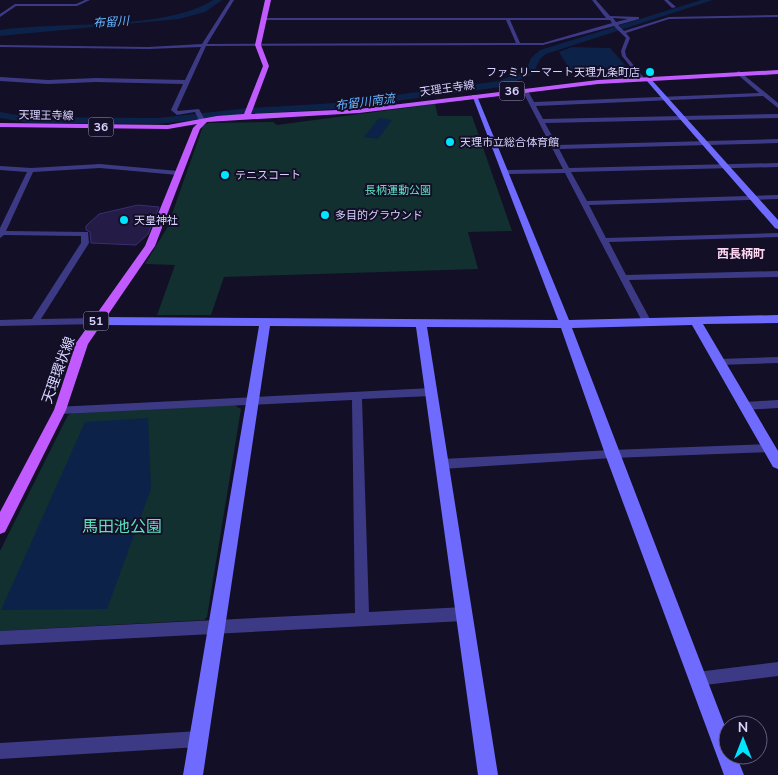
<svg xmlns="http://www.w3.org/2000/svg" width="778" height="775" font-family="'Nunito Sans','Noto Sans JP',sans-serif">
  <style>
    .green { fill: #12302f }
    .water { fill: #0c2248 }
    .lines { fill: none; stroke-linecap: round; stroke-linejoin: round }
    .river { fill: #0c2248; fill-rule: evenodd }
    .building { fill: #241b47; stroke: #3b2d73 }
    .street { fill: #3d3a85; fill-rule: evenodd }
    .secondary { fill: #6f6bff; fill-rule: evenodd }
    .primary { fill: #c25bff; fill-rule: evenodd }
    .poi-dot { fill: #00e5ff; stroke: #130f26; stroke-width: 2 }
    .labels { text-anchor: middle; stroke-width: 4; stroke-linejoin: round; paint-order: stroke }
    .far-poi-label { font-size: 11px; fill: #d9d4ff; stroke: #130f26; text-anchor: start }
    .far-street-label { font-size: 11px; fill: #d9d4ff; stroke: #130f26 }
    .far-park-label { font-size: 11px; fill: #5fe0c0; stroke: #130f26 }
    .far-water-label { font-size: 12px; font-style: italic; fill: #62b6ff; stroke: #130f26 }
    .shield { fill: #130f26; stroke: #9e99be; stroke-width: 1 }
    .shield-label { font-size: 12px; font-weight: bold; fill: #d9d4ff }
    .far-neighbourhood-label { font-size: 12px; font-weight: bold; fill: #ffd6f0; stroke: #130f26 }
    .street-label { font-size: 14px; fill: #d9d4ff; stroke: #130f26 }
    .near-park-label { font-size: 16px; fill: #5fe0c0; stroke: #130f26 }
  </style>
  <rect width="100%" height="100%" fill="#130f26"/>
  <!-- green -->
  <g class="green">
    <path d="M435,104L438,116H472L512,231L468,232L478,269L224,277L211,315H157L175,265L145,264L167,228L203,126L208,123L273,122L277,125Z"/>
    <path d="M234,405L241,409L207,617L204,620L0,631V551L68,415L75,412Z"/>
  </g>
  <!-- water -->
  <g class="water">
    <path d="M572,47L610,48L633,74L572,73L559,52Z"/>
    <path d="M379,118L392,120L378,139L364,137Z"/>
    <path d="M148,418L151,489L107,609L1,610L85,422Z"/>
  </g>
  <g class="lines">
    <!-- river -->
    <g class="river">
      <path d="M213,0H222L205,12L179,19L0,36V30C59,21 165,31 213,0Z"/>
      <path d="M701,0H713L546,54L540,59L533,74L501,87L336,109L249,114L157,124L30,123L0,118V112L30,117L157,118L249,108L336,103L499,81L526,70L531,58L540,50Z"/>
    </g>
  </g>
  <!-- building -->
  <path class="building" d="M138,205L159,207L148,234L136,245L91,243L90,232L86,230V226L99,214Z"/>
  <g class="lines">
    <!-- street -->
    <g class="street">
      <path d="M85,0H90L77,6H16L0,17V14L15,4H76Z"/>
      <path d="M230,0H234L207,44L516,43L506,20H262L260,19L262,18H606L592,0H596L610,16L639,17V19L618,25L624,31L669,17L778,15V17L669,19L626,33L630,38L625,51L626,56L645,79L642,81L622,56L621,51L626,38L614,26L543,45L206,46L177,110L178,111L199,109L206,122L203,124L200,122L195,112L177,115L171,110L183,84L96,82L48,84L0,81V77L48,80L96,78L185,80L201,47L148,49L0,47V45L148,47L202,44ZM613,18L628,19L616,22ZM510,20H610L612,23L543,43H520Z"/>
      <path d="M664,0H668L676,7L672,8Z"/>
      <path d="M739,71L778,103V108L763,96L536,106L543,119L778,114V118L545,123L557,145L778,139V143L559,149L569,168L778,163V167L571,172L587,201L778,195V199L589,205L606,238L778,233V237L609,242L626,275L778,271V277L629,280L652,323L647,326L644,325L565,173L506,174L503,172L506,170L563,169L522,90L527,89L534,102L759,93L737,74V72Z"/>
      <path d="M100,164L178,171L181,173L178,175L100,168L33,172L6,231L88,232L89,243L41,319L97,318L101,321L97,324L0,326V320L32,319L81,243V236L4,235L0,238V228L27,172L0,170V166L31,168Z"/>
      <path d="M778,357V363L719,365L714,362L719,359Z"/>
      <path d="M432,388L437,392L432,396L362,399L369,612L464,607L469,609L471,614L469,619L464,621L0,645V631L355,613L352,400L60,414L56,413L55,410L56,407Z"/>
      <path d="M778,400V408L745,410L741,409L740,406L741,403L745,402Z"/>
      <path d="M769,444L773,445L774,448L773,451L769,452L612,458L442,469L438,467L436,464L438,461L442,459L612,450Z"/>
      <path d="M778,662V676L697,686L692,684L690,679L692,674L697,672Z"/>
      <path d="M199,731L204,734L207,739L204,744L199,747L0,759V743Z"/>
    </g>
    <!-- secondary -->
    <g class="secondary">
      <path d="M646,78H650L778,220V229L775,228L646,80Z"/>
      <path d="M472,95L477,96L569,320L778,315V323L703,324L778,451V469L773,467L692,325L572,328L728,734V755H736L744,775H724L605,454L561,328L427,327L498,775H478L416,327L270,326L203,775H183L259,326L97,325L91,321L97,317L558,320Z"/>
    </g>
    <!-- primary -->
    <path class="primary" d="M265,0H271L261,45L269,66L251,114L359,109L598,80L778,70V74L598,84L359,113L207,122L200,129L155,246L88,344L66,410L5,532L0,534V512L54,410L76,343L145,246L193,128L197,124L168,129L0,127V123L168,125L217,116L244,114L263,66L255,45Z"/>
  </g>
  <!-- markers -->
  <g class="poi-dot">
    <circle cx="650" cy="72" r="5"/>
    <circle cx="450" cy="142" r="5"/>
    <circle cx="225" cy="175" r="5"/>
    <circle cx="325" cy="215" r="5"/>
    <circle cx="124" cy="220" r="5"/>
  </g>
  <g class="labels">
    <!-- far-poi labels -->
    <g class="far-poi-label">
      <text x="640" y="76" text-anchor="end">ファミリーマート天理九条町店</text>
      <text x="460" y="146">天理市立総合体育館</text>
      <text x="235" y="179">テニスコート</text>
      <text x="335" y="219">多目的グラウンド</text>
      <text x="134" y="224">天皇神社</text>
    </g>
    <!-- far-street labels -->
    <g class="far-street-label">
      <text transform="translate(447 88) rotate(-8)" y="4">天理王寺線</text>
      <text transform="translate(46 115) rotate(1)" y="4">天理王寺線</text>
    </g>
    <!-- far-park labels -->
    <g class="far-park-label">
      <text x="398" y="194">長柄運動公園</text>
    </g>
    <!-- far-water labels -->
    <g class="far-water-label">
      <text transform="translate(111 22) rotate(-4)" y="4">布留川</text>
      <text transform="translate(365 102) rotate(-7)" y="4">布留川南流</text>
    </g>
    <!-- shield labels -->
    <g class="shield">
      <rect x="499.5" y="81.5" width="25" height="19" rx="4"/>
      <rect x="88.5" y="117.5" width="25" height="19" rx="4"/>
      <rect x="83.5" y="311.5" width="25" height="19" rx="4"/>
    </g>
    <g class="shield-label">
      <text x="512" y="95">36</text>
      <text x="101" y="131">36</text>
      <text x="96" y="325">51</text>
    </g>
    <!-- far-neighbourhood labels -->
    <g class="far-neighbourhood-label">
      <text x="741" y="258">西長柄町</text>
    </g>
    <!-- street labels -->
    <g class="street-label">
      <text transform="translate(58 370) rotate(-70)" y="5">天理環状線</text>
    </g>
    <!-- near-park labels -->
    <g class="near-park-label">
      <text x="122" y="532">馬田池公園</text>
    </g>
  </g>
  <!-- north arrow -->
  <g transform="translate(743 740)"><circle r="24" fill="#130f26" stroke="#625e7d"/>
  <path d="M0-4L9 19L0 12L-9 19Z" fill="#00e5ff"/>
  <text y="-8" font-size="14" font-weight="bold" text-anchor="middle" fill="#d9d4ff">N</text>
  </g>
</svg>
